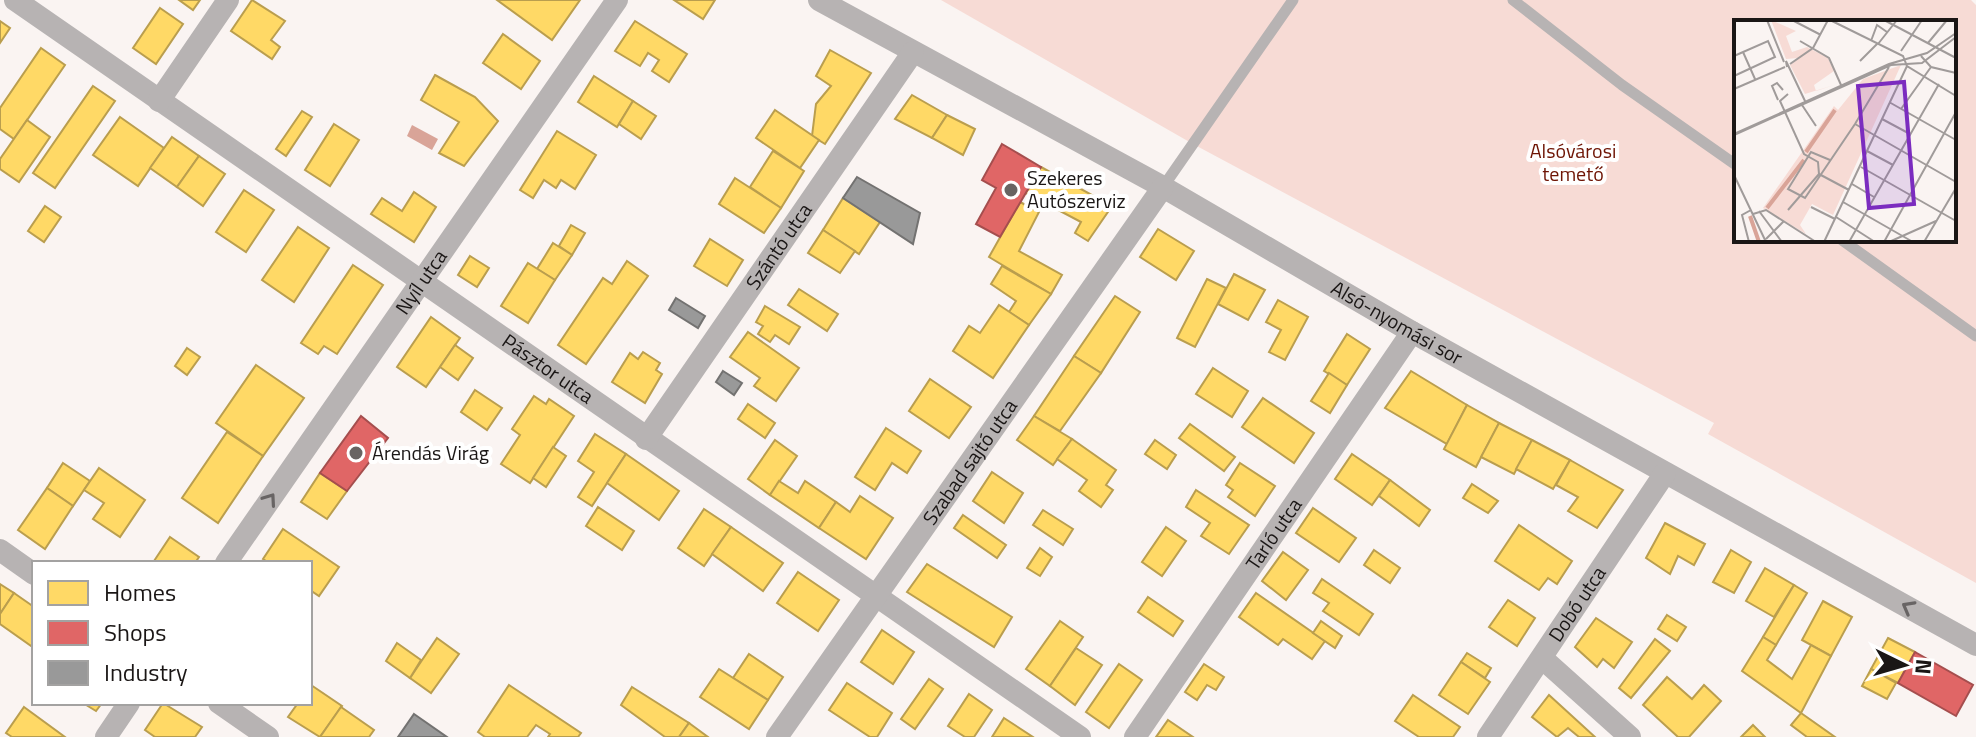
<svg xmlns="http://www.w3.org/2000/svg" width="1976" height="737" font-family="'Titillium Web',sans-serif">
  <style>
    .green { fill: #f7dbd5; fill-rule: evenodd }
    .water { fill: #d9a498 }
    .homes { fill: #ffd966; stroke: #ba9e4e; stroke-width: 2 }
    .shops { fill: #e06666; stroke: #a54e4e; stroke-width: 2 }
    .industry { fill: #999; stroke: #737271; stroke-width: 2 }
    .lines { fill: none; stroke-linecap: round; stroke-linejoin: round }
    .lane { stroke: #b7b3b3; stroke-width: 11 }
    .street { stroke: #b7b3b3; stroke-width: 22 }
    .oneway { stroke: #686464 }
    .poi-dot { fill: #686462; stroke: #fff; stroke-width: 3 }
    .labels { text-anchor: middle; stroke-width: 8; stroke-linejoin: round; paint-order: stroke }
    .park-label { font-size: 20px; fill: #6e1404; stroke: #fff }
    .poi-label { font-size: 20px; fill: #1a1615; stroke: #fff; text-anchor: start }
    .street-label { font-size: 20px; fill: #1a1615; stroke: #fff }
    .inset-river { fill: none; stroke: #d9a498; stroke-width: 4 }
    .inset-road { fill: none; stroke: #a09b9a; stroke-width: 2 }
    .view { fill: #7b2cbf; fill-opacity: 0.15; stroke: #7b2cbf; stroke-width: 4 }
    .inset-edge { fill: none; stroke: #1a1615; stroke-width: 4 }
  </style>
  <rect width="100%" height="100%" fill="#faf4f2"/>
  <!-- green -->
  <path class="green" d="M941,0H1971L1976,5V583L1708,434L1714,423L1193,144ZM1736,22H1954V240H1736Z"/>
  <!-- water -->
  <path class="water" d="M412,125L438,139L432,150L407,136Z"/>
  <!-- homes -->
  <g class="homes">
    <path d="M179,0H200L193,10Z"/>
    <path d="M252,0L285,21L271,40L280,47L272,59L231,31Z"/>
    <path d="M497,0H580L552,40Z"/>
    <path d="M674,0H715L703,19Z"/>
    <path d="M160,8L183,24L156,64L133,48Z"/>
    <path d="M0,21L10,28L0,43Z"/>
    <path d="M635,21L687,54L669,82L652,71L659,60L648,53L640,66L615,51Z"/>
    <path d="M503,34L540,61L521,89L483,63Z"/>
    <path d="M41,48L65,65L14,139L0,129V108Z"/>
    <path d="M830,50L871,73L825,144L812,136L816,104L831,86L816,76Z"/>
    <path d="M435,75L475,97L498,121L464,166L439,153L459,122L421,100Z"/>
    <path d="M594,76L633,101L617,127L578,102Z"/>
    <path d="M93,86L115,101L55,188L33,173Z"/>
    <path d="M912,95L947,115L932,138L895,119Z"/>
    <path d="M633,101L656,116L641,139L619,124Z"/>
    <path d="M775,110L819,140L800,168L756,138Z"/>
    <path d="M302,111L312,117L286,156L276,149Z"/>
    <path d="M947,115L975,129L963,155L932,138Z"/>
    <path d="M120,117L164,148L138,186L93,155Z"/>
    <path d="M27,120L50,137L19,182L0,169V159Z"/>
    <path d="M334,124L359,140L330,186L305,170Z"/>
    <path d="M557,131L596,155L575,189L561,180L556,188L544,180L533,198L520,190Z"/>
    <path d="M172,137L199,156L177,187L150,168Z"/>
    <path d="M773,151L804,171L781,208L750,187Z"/>
    <path d="M199,156L225,174L203,206L177,187Z"/>
    <path d="M1041,167L1112,206L1088,241L1075,233L1081,222L1026,193Z"/>
    <path d="M735,178L781,208L764,233L719,204Z"/>
    <path d="M244,190L274,210L246,252L216,232Z"/>
    <path d="M414,192L436,207L414,242L371,214L382,198L402,211Z"/>
    <path d="M843,198L880,222L859,254L823,230Z"/>
    <path d="M1020,202L1039,212L1019,251L1062,275L1051,294L989,257Z"/>
    <path d="M45,206L61,217L44,242L28,231Z"/>
    <path d="M571,225L585,233L572,255L559,246Z"/>
    <path d="M298,227L329,248L294,302L262,280Z"/>
    <path d="M1158,229L1194,251L1176,280L1140,257Z"/>
    <path d="M823,230L855,251L840,273L808,253Z"/>
    <path d="M710,239L743,260L727,286L694,266Z"/>
    <path d="M553,243L572,255L555,280L537,269Z"/>
    <path d="M470,256L489,268L477,287L458,275Z"/>
    <path d="M627,261L648,276L586,364L558,345L603,278L612,284Z"/>
    <path d="M528,263L555,280L528,323L501,306Z"/>
    <path d="M353,265L383,285L337,354L324,346L318,354L301,343Z"/>
    <path d="M1002,266L1051,294L1029,325L1009,312L1016,301L991,284Z"/>
    <path d="M1234,274L1265,290L1248,320L1218,304Z"/>
    <path d="M1207,279L1226,288L1195,347L1177,338Z"/>
    <path d="M799,289L838,314L827,331L788,305Z"/>
    <path d="M1115,296L1140,312L1101,373L1074,356Z"/>
    <path d="M1278,300L1308,317L1285,360L1269,352L1281,330L1266,322Z"/>
    <path d="M999,305L1029,325L993,378L953,351L969,326L980,333Z"/>
    <path d="M765,306L800,327L789,344L775,335L770,342L758,334L763,326L756,322Z"/>
    <path d="M431,317L460,338L426,387L397,367Z"/>
    <path d="M748,332L799,368L776,401L754,386L760,378L730,357Z"/>
    <path d="M1347,334L1370,349L1347,385L1324,371Z"/>
    <path d="M455,345L473,358L458,380L440,367Z"/>
    <path d="M187,348L200,357L187,375L175,366Z"/>
    <path d="M643,352L660,363L656,370L662,374L645,403L612,382L630,353L638,359Z"/>
    <path d="M1074,356L1101,373L1060,431L1034,416Z"/>
    <path d="M256,365L304,398L263,456L216,423Z"/>
    <path d="M1213,368L1248,391L1232,417L1196,394Z"/>
    <path d="M1411,371L1467,405L1447,444L1385,408Z"/>
    <path d="M1329,373L1347,385L1330,413L1311,401Z"/>
    <path d="M930,379L971,407L949,438L909,411Z"/>
    <path d="M475,390L502,408L487,430L461,412Z"/>
    <path d="M534,396L546,404L549,399L574,416L530,483L501,464L520,435L512,429Z"/>
    <path d="M1263,398L1314,433L1294,463L1242,427Z"/>
    <path d="M748,404L775,423L765,438L738,419Z"/>
    <path d="M1467,405L1499,423L1476,467L1444,449Z"/>
    <path d="M1034,416L1072,439L1053,465L1017,440Z"/>
    <path d="M1499,423L1532,440L1514,474L1481,457Z"/>
    <path d="M1190,424L1235,457L1224,471L1179,438Z"/>
    <path d="M886,428L921,451L907,473L892,463L875,490L855,477Z"/>
    <path d="M227,432L263,456L218,523L182,498Z"/>
    <path d="M595,434L626,454L592,506L578,497L594,472L578,461Z"/>
    <path d="M1072,439L1116,470L1106,485L1113,490L1101,507L1079,491L1087,480L1057,459Z"/>
    <path d="M775,440L797,456L770,495L748,479Z"/>
    <path d="M1155,440L1176,455L1167,469L1145,454Z"/>
    <path d="M1532,440L1570,460L1553,489L1516,469Z"/>
    <path d="M553,447L566,456L546,487L533,478Z"/>
    <path d="M626,454L679,491L659,520L607,483Z"/>
    <path d="M1352,454L1390,480L1372,505L1335,479Z"/>
    <path d="M1570,460L1623,490L1597,528L1568,511L1578,497L1556,485Z"/>
    <path d="M63,463L90,481L73,506L47,488Z"/>
    <path d="M1240,463L1275,486L1255,516L1228,497L1233,490L1226,485Z"/>
    <path d="M99,468L145,500L120,537L93,519L104,503L84,490Z"/>
    <path d="M992,472L1023,493L1004,523L973,501Z"/>
    <path d="M320,473L347,491L327,519L301,502Z"/>
    <path d="M1390,480L1430,510L1419,526L1379,496Z"/>
    <path d="M779,481L798,493L805,481L836,502L819,528L770,495Z"/>
    <path d="M1472,484L1498,501L1488,513L1463,498Z"/>
    <path d="M47,488L73,506L45,549L18,530Z"/>
    <path d="M1196,490L1249,525L1229,554L1201,536L1210,523L1186,507Z"/>
    <path d="M860,496L893,518L866,559L819,528L836,502L850,512Z"/>
    <path d="M598,507L634,531L622,550L586,526Z"/>
    <path d="M1313,508L1356,538L1339,562L1296,533Z"/>
    <path d="M704,509L731,527L704,566L678,548Z"/>
    <path d="M1043,510L1073,529L1063,545L1033,525Z"/>
    <path d="M963,515L1006,545L997,558L954,528Z"/>
    <path d="M1665,523L1705,544L1694,565L1678,556L1670,574L1646,558Z"/>
    <path d="M1519,525L1572,561L1557,584L1548,578L1539,590L1495,561Z"/>
    <path d="M731,527L783,563L763,591L712,554Z"/>
    <path d="M1166,527L1186,541L1162,576L1142,562Z"/>
    <path d="M283,529L339,567L319,596L310,590V563H269L263,559Z"/>
    <path d="M170,537L199,557L195,563L154,561Z"/>
    <path d="M1040,548L1052,557L1040,576L1027,568Z"/>
    <path d="M1374,550L1400,568L1390,583L1364,565Z"/>
    <path d="M1731,550L1751,562L1734,593L1713,582Z"/>
    <path d="M1283,552L1308,570L1286,600L1262,581Z"/>
    <path d="M927,564L1012,617L994,647L907,592Z"/>
    <path d="M1765,568L1794,585L1774,617L1746,601Z"/>
    <path d="M798,572L839,600L818,631L777,603Z"/>
    <path d="M1322,579L1373,614L1359,635L1323,611L1329,603L1313,593Z"/>
    <path d="M0,584L14,593L0,614Z"/>
    <path d="M1794,585L1807,593L1776,645L1763,637Z"/>
    <path d="M14,593L34,607V648L0,624V614Z"/>
    <path d="M1256,593L1325,641L1312,659L1283,639L1278,645L1239,617Z"/>
    <path d="M1148,597L1183,621L1173,636L1138,612Z"/>
    <path d="M1508,600L1535,618L1517,646L1489,627Z"/>
    <path d="M1823,601L1852,617L1831,656L1802,640Z"/>
    <path d="M1667,615L1686,627L1677,641L1658,629Z"/>
    <path d="M1596,618L1632,642L1614,668L1603,659L1597,667L1575,647Z"/>
    <path d="M1060,621L1083,637L1050,686L1026,669Z"/>
    <path d="M1321,621L1342,636L1335,648L1313,633Z"/>
    <path d="M882,630L914,652L893,684L861,662Z"/>
    <path d="M1763,637L1776,645L1767,660L1792,679L1811,645L1831,656L1801,713L1742,671Z"/>
    <path d="M437,638L459,654L431,693L410,678Z"/>
    <path d="M1888,638L1915,652L1898,683L1871,669Z"/>
    <path d="M1655,639L1670,651L1631,698L1619,688Z"/>
    <path d="M397,643L421,660L410,678L386,661Z"/>
    <path d="M1076,648L1102,665L1075,705L1050,686Z"/>
    <path d="M1467,653L1491,668L1485,678L1461,662Z"/>
    <path d="M749,654L783,677L768,700L733,678Z"/>
    <path d="M1461,662L1490,682L1468,714L1439,695Z"/>
    <path d="M1119,664L1142,680L1109,728L1086,712Z"/>
    <path d="M1204,664L1224,677L1216,690L1207,685L1197,700L1185,692Z"/>
    <path d="M719,669L768,700L749,729L700,697Z"/>
    <path d="M1871,669L1896,683L1887,699L1862,686Z"/>
    <path d="M1667,677L1692,699L1704,685L1721,701L1689,737H1678L1643,705Z"/>
    <path d="M929,679L943,689L915,729L901,719Z"/>
    <path d="M847,683L892,713L877,737H870L829,710Z"/>
    <path d="M311,685L342,706L320,737L288,717L298,703H310Z"/>
    <path d="M509,685L581,733L578,737H548L550,734L536,725L527,737H485L478,732Z"/>
    <path d="M632,687L689,723L679,737H665L621,705Z"/>
    <path d="M969,694L992,710L974,737H965L948,726Z"/>
    <path d="M1413,695L1460,727L1453,737H1419L1395,721Z"/>
    <path d="M1549,695L1595,737H1579L1568,728L1557,737L1532,717Z"/>
    <path d="M83,703H102L96,711Z"/>
    <path d="M163,703L202,727L195,737H155L145,730Z"/>
    <path d="M24,707L65,737H12L6,733Z"/>
    <path d="M341,707L374,730L369,737H320Z"/>
    <path d="M1801,713L1835,737H1807L1791,725Z"/>
    <path d="M1004,718L1033,737H992Z"/>
    <path d="M1168,720L1193,737H1156Z"/>
    <path d="M689,723L708,737H679Z"/>
    <path d="M1753,725L1765,737H1741Z"/>
  </g>
  <!-- shops -->
  <g class="shops">
    <path d="M1002,144L1041,167L1000,237L976,224L996,188L982,180Z"/>
    <path d="M361,416L388,438L347,491L320,473Z"/>
    <path d="M1915,652L1973,685L1956,716L1898,683Z"/>
  </g>
  <!-- industry -->
  <g class="industry">
    <path d="M857,177L920,213L913,244L843,198Z"/>
    <path d="M676,298L705,316L698,328L669,310Z"/>
    <path d="M723,371L742,383L734,395L716,382Z"/>
    <path d="M414,714L447,737H398Z"/>
  </g>
  <g class="lines">
    <!-- lane -->
    <g class="lane">
      <path d="M1513,0L1622,85L1736,165"/>
      <path d="M1163,187L1293,0"/>
      <path d="M1842,240L1976,336"/>
    </g>
    <!-- street -->
    <g class="street">
      <path id="s1" d="M15,0L1080,737"/>
      <path id="s2" d="M819,0L1163,187L1412,332L1976,645"/>
      <path d="M159,101L228,0"/>
      <path id="s3" d="M646,439L913,52"/>
      <path d="M0,550L34,574"/>
      <path id="s4" d="M226,563L617,0"/>
      <path d="M1543,659L1630,737"/>
      <path d="M219,703L268,737"/>
      <path d="M106,737L129,703"/>
      <path id="s5" d="M777,737L1163,187"/>
      <path id="s6" d="M1135,737L1412,332"/>
      <path id="s7" d="M1488,737L1665,473"/>
    </g>
  </g>
  <!-- one-way arrows -->
  <defs><path id="oneway-chevron" d="M-2-3.5L2.5 0L-2 3.5" fill="none" stroke-width="1.6" stroke-linecap="round" stroke-linejoin="round" transform="scale(2)"/></defs>
  <g class="oneway">
    <use href="#oneway-chevron" transform="translate(270 499) rotate(-55)"/>
    <use href="#oneway-chevron" transform="translate(1908 607) rotate(-151)"/>
  </g>
  <!-- markers -->
  <g class="poi-dot">
    <circle cx="1011" cy="190" r="8"/>
    <circle cx="356" cy="453" r="8"/>
  </g>
  <g class="labels">
    <!-- park labels -->
    <g class="park-label">
      <text x="1573" y="158">Alsóvárosi<tspan x="1573" dy="23">temető</tspan></text>
    </g>
    <!-- poi labels -->
    <g class="poi-label">
      <text x="1027" y="185">Szekeres<tspan x="1027" dy="23">Autószerviz</tspan></text>
      <text x="372" y="460">Árendás Virág</text>
    </g>
    <!-- street labels -->
    <g class="street-label">
      <text dy="7" stroke="none"><textPath href="#s3" startOffset="234">Szántó utca</textPath></text>
      <text dy="7" stroke="none"><textPath href="#s4" startOffset="342">Nyíl utca</textPath></text>
      <text dy="7" stroke="none"><textPath href="#s2" startOffset="662">Alsó-nyomási sor</textPath></text>
      <text dy="7" stroke="none"><textPath href="#s1" startOffset="648">Pásztor utca</textPath></text>
      <text dy="7" stroke="none"><textPath href="#s5" startOffset="336">Szabad sajtó utca</textPath></text>
      <text dy="7" stroke="none"><textPath href="#s6" startOffset="246">Tarló utca</textPath></text>
      <text dy="7" stroke="none"><textPath href="#s7" startOffset="160">Dobó utca</textPath></text>
    </g>
  </g>
  <!-- overview -->
  <g transform="translate(1734 20)">
    <rect width="222" height="222" fill="#faf4f2"/>
    <path d="M37,0L62,11L52,16L58,32L73,27L94,38L100,51L80,65L82,71L100,65L71,74L56,45L64,38L52,39ZM167,45L99,195L78,184L66,205L72,214L29,188L100,86L104,90L129,59Z" fill="#f7dbd5"/>
    <path class="inset-river" d="M72,132L101,90M33,188L70,140M16,196L25,222"/>
    <path class="inset-road" d="M33,0L50,42M58,0L87,15M96,0L169,36L173,46L222,76M150,0L222,38M66,21L95,38L107,65M137,21L143,5L153,12M194,23L213,0M144,24L163,0M167,31L188,0M9,32L21,59M0,36L34,21L41,37L0,56M187,36L197,47L222,53M126,41L143,24M56,44L79,28L94,0M53,47L52,41L71,81M0,69L51,47M54,74L46,81L70,134L84,142L85,154L115,170M44,80L38,66L43,63L49,70M155,82L222,120M68,85L82,106M167,89L197,47M148,99L176,114M121,104L222,162M0,114L155,44L193,33L222,13M0,115L157,45L188,43L222,17M133,131L159,145M96,140L77,132L54,169L71,178L121,104L155,47M127,147L222,201M0,155L32,222M118,164L140,177M109,182L179,222M77,187L101,199M54,190L85,154M25,191L48,222M19,194L32,190L82,222M102,197L141,222M32,219L50,201M15,222L8,195L17,190M90,222L173,46M115,222L205,64M150,222L222,92M155,222L202,201M190,222L222,168"/>
    <path class="view" d="M170,62L180,184L135,188L124,66Z"/>
    <rect width="222" height="222" class="inset-edge"/>
  </g>
  <!-- legend -->
  <rect x="32" y="561" width="280" height="144" fill="#ffffff" stroke="#a3a2a1" stroke-width="2"/>
  <rect x="48" y="581" width="40" height="24" fill="#ffd966" stroke="#a3a2a1" stroke-width="2"/>
  <text x="104" y="601" font-size="24" fill="#1a1615">Homes</text>
  <rect x="48" y="621" width="40" height="24" fill="#e06666" stroke="#a3a2a1" stroke-width="2"/>
  <text x="104" y="641" font-size="24" fill="#1a1615">Shops</text>
  <rect x="48" y="661" width="40" height="24" fill="#999999" stroke="#a3a2a1" stroke-width="2"/>
  <text x="104" y="681" font-size="24" fill="#1a1615">Industry</text>
  <!-- north arrow -->
  <g transform="translate(1904 665) rotate(95)" stroke="#ffffff" stroke-width="6" paint-order="stroke">
  <path d="M0-6L14 30L0 20L-14 30Z" fill="#1a1615"/>
  <text y="-12" font-size="22" font-weight="bold" text-anchor="middle" fill="#1a1615">N</text>
  </g>
</svg>
